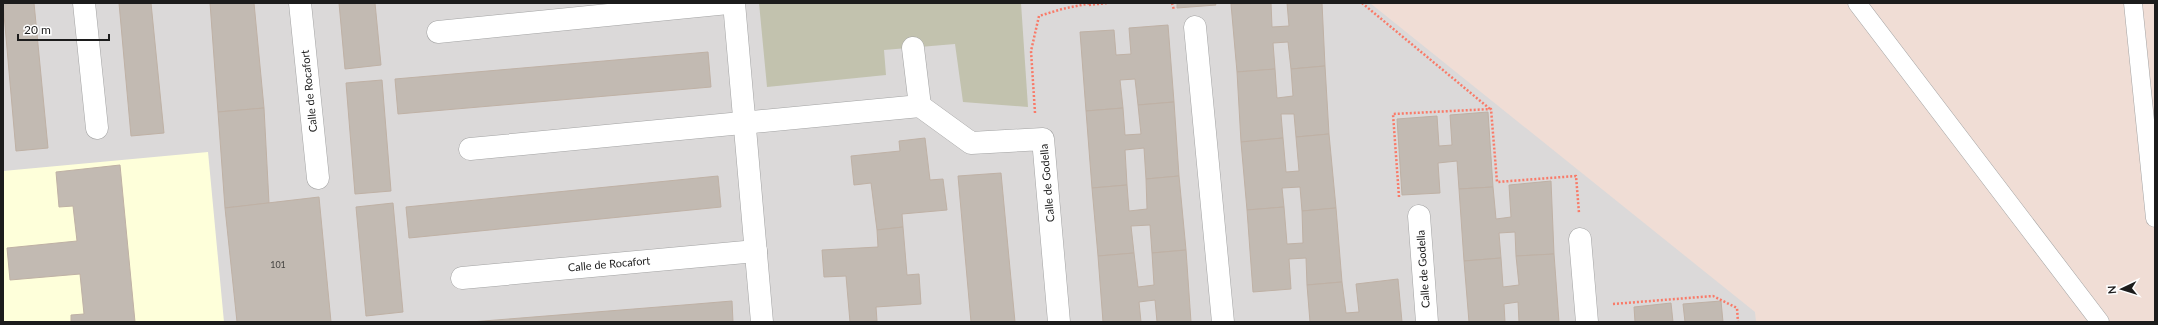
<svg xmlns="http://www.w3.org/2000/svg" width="2158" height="325" font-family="Lato,sans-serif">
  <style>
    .residential { fill: #dbd9d9 }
    .education { fill: #feffda }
    .military { fill: #f0ddd5 }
    .construction { fill: #c2c2ae }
    .building { fill: #c2bab2; stroke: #bfb1a5 }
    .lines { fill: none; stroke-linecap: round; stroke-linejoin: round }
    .lane-casing { stroke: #a3a3a3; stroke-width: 19 }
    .street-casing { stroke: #a3a3a3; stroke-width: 23 }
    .path { stroke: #f97a68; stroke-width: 2.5; stroke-dasharray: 2 2; stroke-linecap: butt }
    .lane { stroke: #fff; stroke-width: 18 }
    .street { stroke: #fff; stroke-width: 22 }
    .labels { text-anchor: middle; stroke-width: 3; stroke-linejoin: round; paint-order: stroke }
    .number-label { font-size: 9px; fill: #464442 }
    .street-label { font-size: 11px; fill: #1c1c1c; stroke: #fff }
  </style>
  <rect width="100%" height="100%" fill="#eeeae2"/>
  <!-- residential -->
  <rect class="residential" x="3" y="3" width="2152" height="319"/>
  <!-- education -->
  <path class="education" d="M208,152L224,322H3V171Z"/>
  <!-- military -->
  <path class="military" d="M1370,3H2155V322H1756L1755,312Z"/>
  <!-- construction -->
  <path class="construction" d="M759,3H1021L1028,107L963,102L955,44L884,50L886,75L767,87Z"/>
  <!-- building -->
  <g class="building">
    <path d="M3,3H34L48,148L16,151Z"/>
    <path d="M119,3H151L164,133L131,136Z"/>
    <path d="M210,3H254L264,108L218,112Z"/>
    <path d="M339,3H375L381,65L345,69Z"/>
    <path d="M1177,3H1215L1216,5L1177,8Z"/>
    <path d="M1271,3L1272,27L1289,26L1287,3H1322L1325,66L1291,69L1288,42L1273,43L1275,69L1237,72L1231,4Z"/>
    <path d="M1168,25L1174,102L1138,105L1135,79L1120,80L1123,108L1086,111L1080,32L1114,30L1116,55L1131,54L1129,28Z"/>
    <path d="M708,52L711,87L398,114L395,79Z"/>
    <path d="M1325,66L1329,134L1296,137L1294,114H1281L1283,138L1241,142L1237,72L1275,69L1277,98L1293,96L1291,69Z"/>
    <path d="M382,80L391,191L355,194L346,83Z"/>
    <path d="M1174,102L1179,176L1146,179L1144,148L1125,150L1127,185L1092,188L1086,111L1123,108L1125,135L1141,134L1138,105Z"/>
    <path d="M264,108L269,203L225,208L218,112Z"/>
    <path d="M1488,112L1493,187L1459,189L1457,161L1438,163L1440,193L1402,195L1397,119L1437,116L1439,146L1452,145L1450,115Z"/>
    <path d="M1329,134L1336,208L1302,211L1300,187L1282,188L1284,207L1247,210L1241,142L1283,138L1286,172L1299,171L1296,137Z"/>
    <path d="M925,138L930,180L943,179L947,210L902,214L903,227L877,230L871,183L854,185L851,156L900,151L899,141Z"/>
    <path d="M120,165L135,322H71V315L84,314L80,274L10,280L7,248L77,241L73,206L59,207L56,172Z"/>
    <path d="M1001,173L1015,322H971L958,176Z"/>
    <path d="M718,176L721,207L409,238L406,207Z"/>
    <path d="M1179,176L1186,250L1152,253L1150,225L1131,226L1134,253L1098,256L1092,188L1127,185L1129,211L1147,209L1146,179Z"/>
    <path d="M1551,181L1554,254L1516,256L1515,232L1499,233L1501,258L1464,261L1459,189L1493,187L1496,219L1511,217L1509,185Z"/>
    <path d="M319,197L331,322H237L225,208Z"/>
    <path d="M393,203L403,312L366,316L356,207Z"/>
    <path d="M1284,207L1287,244L1303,243L1302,211L1336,208L1342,282L1307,285L1306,258L1289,259L1291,289L1253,292L1247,210Z"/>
    <path d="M903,227L907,275L919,274L921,304L876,307L877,321L850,322L846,276L824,277L822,250L878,247L877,230Z"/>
    <path d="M1186,250L1191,322H1157L1155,300L1139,302L1141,322H1103L1098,256L1134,253L1138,287L1154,285L1152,253Z"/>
    <path d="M1554,254L1559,322H1519L1518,302L1504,304L1505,322H1469L1464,261L1501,258L1503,287L1519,285L1516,256Z"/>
    <path d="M1398,279L1402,322H1310L1307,285L1342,282L1346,313L1359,312L1356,284Z"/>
    <path d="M732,301L733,322H471L696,304Z"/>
    <path d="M1721,301L1723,322H1685L1683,304Z"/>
    <path d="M1671,303L1673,322H1635L1634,307Z"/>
  </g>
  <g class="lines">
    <!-- lane casing -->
    <g class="lane-casing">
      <g id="lane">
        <path d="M1857,3L2100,322"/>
        <path d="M2133,3L2155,218"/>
      </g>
    </g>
    <!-- street casing -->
    <g class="street-casing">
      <g id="street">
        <path d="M84,3L97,128"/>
        <path d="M300,3L318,178"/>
        <path d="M734,3L762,322"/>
        <path d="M1195,27L1223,322"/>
        <path d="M438,32L728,3"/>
        <path d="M913,48L920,106"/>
        <path d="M470,149L920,106L971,143L1043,139L1059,322"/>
        <path d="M1419,216L1427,322"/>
        <path d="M1580,239L1587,322"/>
        <path d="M462,278L756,251"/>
      </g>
    </g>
    <!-- path -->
    <g class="path">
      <path d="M1172,3L1174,10"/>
      <path d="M1362,3L1490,109"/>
      <path d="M1089,5L1107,3"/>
      <path d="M1035,113L1031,51L1039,16L1062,9L1091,3"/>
      <path d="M1399,197L1393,114L1491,109L1497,182L1576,176L1579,213"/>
      <path d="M1613,304L1713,296L1737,308L1738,322"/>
    </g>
    <!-- lane -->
    <use href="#lane" class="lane"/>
    <!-- street -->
    <use href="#street" class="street"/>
  </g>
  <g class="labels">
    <!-- number labels -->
    <g class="number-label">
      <text x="278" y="268">101</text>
    </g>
    <!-- street labels -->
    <g class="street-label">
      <text transform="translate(309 91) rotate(-96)" y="4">Calle de Rocafort</text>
      <text transform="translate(1047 183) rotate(-95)" y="4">Calle de Godella</text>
      <text transform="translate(609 264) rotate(-5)" y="4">Calle de Rocafort</text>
      <text transform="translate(1423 269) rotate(-94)" y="4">Calle de Godella</text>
    </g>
  </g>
  <!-- border -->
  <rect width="2158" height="325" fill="none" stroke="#1c1c1c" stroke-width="8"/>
  <!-- north arrow -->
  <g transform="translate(2122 289) rotate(266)" stroke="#ffffff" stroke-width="3" paint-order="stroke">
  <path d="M0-3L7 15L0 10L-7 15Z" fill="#1c1c1c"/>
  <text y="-6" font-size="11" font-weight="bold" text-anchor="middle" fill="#1c1c1c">N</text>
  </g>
  <!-- scale -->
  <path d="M18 34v6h91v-6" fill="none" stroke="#1c1c1c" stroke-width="2"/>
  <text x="24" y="34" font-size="12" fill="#1c1c1c" stroke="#ffffff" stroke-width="3" paint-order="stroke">20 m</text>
</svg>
